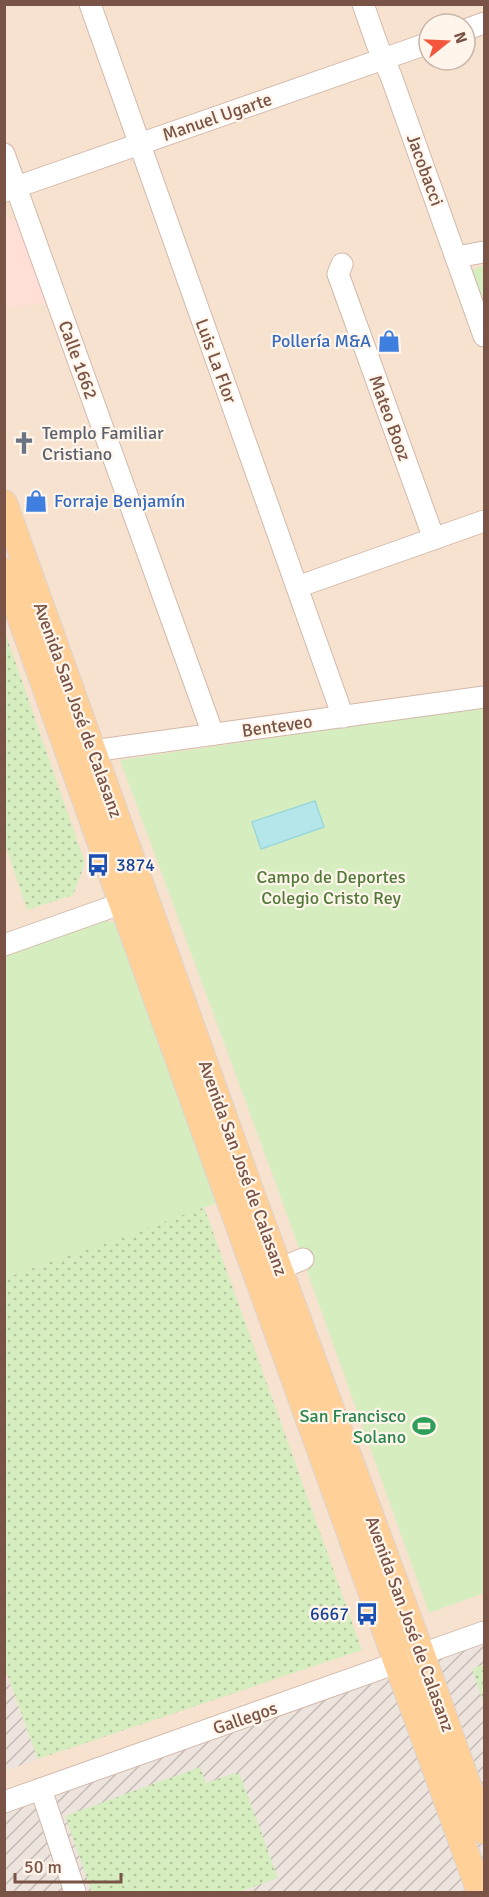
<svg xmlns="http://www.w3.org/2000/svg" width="489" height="1897" font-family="Signika,sans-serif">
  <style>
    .residential { fill: #f7e2d0; fill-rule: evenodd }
    .commercial { fill: #ffdfd6 }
    .industrial { fill: url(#industrial-furrows) }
    .grass { fill: url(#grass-dots) }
    .park { fill: #d6edc0 }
    .water { fill: #b5e6ea; stroke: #9ad8dc; stroke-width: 1.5 }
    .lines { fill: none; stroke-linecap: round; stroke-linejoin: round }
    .minor-casing { stroke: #d3b9aa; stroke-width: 23 }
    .major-casing { stroke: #dcd3cf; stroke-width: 28 }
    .minor { stroke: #fff; stroke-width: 21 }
    .major { stroke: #ffd199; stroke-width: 26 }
    .labels { text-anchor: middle; stroke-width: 4.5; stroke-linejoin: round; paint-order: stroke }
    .street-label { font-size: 18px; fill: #795446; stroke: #fff5eb }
    .shop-label { font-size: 18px; fill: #366cbe; stroke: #fff5eb; text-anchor: end }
    .worship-label { font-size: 18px; fill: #5b616d; stroke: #fff5eb; text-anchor: start }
    .transit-label { font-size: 18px; fill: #164399; stroke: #fff5eb; text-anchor: start }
    .park-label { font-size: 18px; fill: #527a3b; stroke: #fff5eb }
    .leisure-label { font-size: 18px; fill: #27864d; stroke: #fff5eb; text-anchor: end }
  </style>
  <defs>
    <pattern id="industrial-furrows" width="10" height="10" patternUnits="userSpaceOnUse" patternTransform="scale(1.5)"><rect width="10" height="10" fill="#ede4de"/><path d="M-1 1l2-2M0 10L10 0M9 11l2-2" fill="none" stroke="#c5bbb6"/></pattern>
    <pattern id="grass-dots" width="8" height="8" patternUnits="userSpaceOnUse" patternTransform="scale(1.5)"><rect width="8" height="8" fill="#d6edc0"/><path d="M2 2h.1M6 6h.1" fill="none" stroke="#b2c39e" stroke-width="1.8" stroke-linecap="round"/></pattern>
  </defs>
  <rect width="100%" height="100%" fill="#fef1e2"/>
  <!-- residential -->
  <path class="residential" d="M5,5H484V1892H5ZM429,24H465V60H429Z"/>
  <!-- commercial -->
  <path class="commercial" d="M4,217L18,222L46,303L5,308Z"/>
  <!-- industrial -->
  <g class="industrial">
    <path d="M484,1632V1892H5V1802Z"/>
    <path d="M4,1668L38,1759L5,1771H4Z"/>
  </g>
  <!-- grass -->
  <g class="grass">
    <path d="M5,632L85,863L73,895L27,910L5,844Z"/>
    <path d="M204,1207L362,1650L38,1759L5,1668V1278Z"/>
    <path d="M484,1664V1704L472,1669Z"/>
    <path d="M200,1767L206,1783L239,1772L278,1878L239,1892H92L65,1816Z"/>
  </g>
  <!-- park -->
  <g class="park">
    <path d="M484,265V305L472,270Z"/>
    <path d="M484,707V1593L429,1613L276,1184L120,760Z"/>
    <path d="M105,920L114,923L121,931L217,1203L5,1278V956Z"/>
  </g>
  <!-- water -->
  <path class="water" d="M315,801L324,827L261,849L252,822Z"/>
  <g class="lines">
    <!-- minor casing -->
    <g class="minor-casing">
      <g id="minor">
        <path d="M90,4L343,717"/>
        <path d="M363,4L377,44L391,76L484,336"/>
        <path d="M465,30L484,23"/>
        <path d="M4,154L213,734"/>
        <path d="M5,191L429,43"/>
        <path d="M456,257L484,252"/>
        <path d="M342,264L338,274L434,539"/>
        <path d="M297,587L484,521"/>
        <path d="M78,753L484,697"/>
        <path d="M4,945L137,898"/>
        <path d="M279,1269L303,1259"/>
        <path d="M41,1789L75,1892"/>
        <path d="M4,1802L484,1632"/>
      </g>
    </g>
    <!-- major casing -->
    <g class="major-casing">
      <g id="major">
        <path d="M4,503L250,1190L422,1655L484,1831"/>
        <path d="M4,571L122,903L480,1892"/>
      </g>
    </g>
    <!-- minor -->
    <use href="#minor" class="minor"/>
    <!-- major -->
    <use href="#major" class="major"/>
  </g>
  <!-- icons -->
  <defs>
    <g id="shop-bare" transform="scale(1.8)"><path d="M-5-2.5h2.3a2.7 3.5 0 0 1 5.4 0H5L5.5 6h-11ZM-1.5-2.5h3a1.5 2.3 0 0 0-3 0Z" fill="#3f7fe0" stroke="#fff5eb" stroke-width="2.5" paint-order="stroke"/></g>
    <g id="church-bare" transform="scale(1.8)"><path d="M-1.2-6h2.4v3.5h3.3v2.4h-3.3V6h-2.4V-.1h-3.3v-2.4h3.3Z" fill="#6b7280" stroke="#fff5eb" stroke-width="2.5" paint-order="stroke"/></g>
    <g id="bus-bare" transform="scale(1.8)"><path d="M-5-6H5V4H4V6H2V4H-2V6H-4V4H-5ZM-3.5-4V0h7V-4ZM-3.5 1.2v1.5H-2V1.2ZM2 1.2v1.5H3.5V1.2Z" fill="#1a4fb4" stroke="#fff5eb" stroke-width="2.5" paint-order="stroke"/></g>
    <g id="stadium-bare" transform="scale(1.8)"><path d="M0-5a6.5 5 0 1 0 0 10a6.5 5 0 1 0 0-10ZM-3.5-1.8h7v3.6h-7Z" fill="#2e9e5b" stroke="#fff5eb" stroke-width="2.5" paint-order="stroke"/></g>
  </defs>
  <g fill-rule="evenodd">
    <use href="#shop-bare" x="389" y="341"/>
    <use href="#church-bare" x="24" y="443"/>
    <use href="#shop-bare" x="36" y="501"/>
    <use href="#bus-bare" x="98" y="865"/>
    <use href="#stadium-bare" x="424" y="1426"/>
    <use href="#bus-bare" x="367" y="1614"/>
  </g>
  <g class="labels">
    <!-- street labels -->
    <g class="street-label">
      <text transform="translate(217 117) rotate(-19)" y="6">Manuel Ugarte</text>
      <text transform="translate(425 170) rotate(70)" y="6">Jacobacci</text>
      <text transform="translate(78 360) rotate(70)" y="6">Calle 1662</text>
      <text transform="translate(216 361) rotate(70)" y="6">Luis La Flor</text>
      <text transform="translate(390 418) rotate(70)" y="6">Mateo Booz</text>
      <text transform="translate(78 710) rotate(70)" y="6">Avenida San José de Calasanz</text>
      <text transform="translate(277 726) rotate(-8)" y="6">Benteveo</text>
      <text transform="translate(243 1168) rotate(70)" y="6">Avenida San José de Calasanz</text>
      <text transform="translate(410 1624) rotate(70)" y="6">Avenida San José de Calasanz</text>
      <text transform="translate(245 1718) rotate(-19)" y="6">Gallegos</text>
    </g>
    <!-- shop labels -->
    <g class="shop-label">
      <text x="371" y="347">Pollería M&amp;A</text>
      <text x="54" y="507" text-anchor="start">Forraje Benjamín</text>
    </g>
    <!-- worship labels -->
    <g class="worship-label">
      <text x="42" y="439">Templo Familiar<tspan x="42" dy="21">Cristiano</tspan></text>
    </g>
    <!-- transit labels -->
    <g class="transit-label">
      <text x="116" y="871">3874</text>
      <text x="349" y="1620" text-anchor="end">6667</text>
    </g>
    <!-- park labels -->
    <g class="park-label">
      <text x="331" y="883">Campo de Deportes<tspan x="331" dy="21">Colegio Cristo Rey</tspan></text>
    </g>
    <!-- leisure labels -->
    <g class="leisure-label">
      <text x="406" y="1422">San Francisco<tspan x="406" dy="21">Solano</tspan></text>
    </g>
  </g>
  <!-- border -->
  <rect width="489" height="1897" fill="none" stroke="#795446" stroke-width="12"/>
  <!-- north arrow -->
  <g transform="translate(447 42) rotate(72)"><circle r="28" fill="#fff5eb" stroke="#c9b5a9" stroke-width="1.5"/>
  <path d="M0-4.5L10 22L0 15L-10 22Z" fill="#f3563c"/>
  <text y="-9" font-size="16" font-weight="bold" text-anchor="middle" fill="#795446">N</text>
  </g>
  <!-- scale -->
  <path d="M15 1873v9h106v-9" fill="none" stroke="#795446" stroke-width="3"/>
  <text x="24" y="1873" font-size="18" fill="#795446" stroke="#fff5eb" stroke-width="4.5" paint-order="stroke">50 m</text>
</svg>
